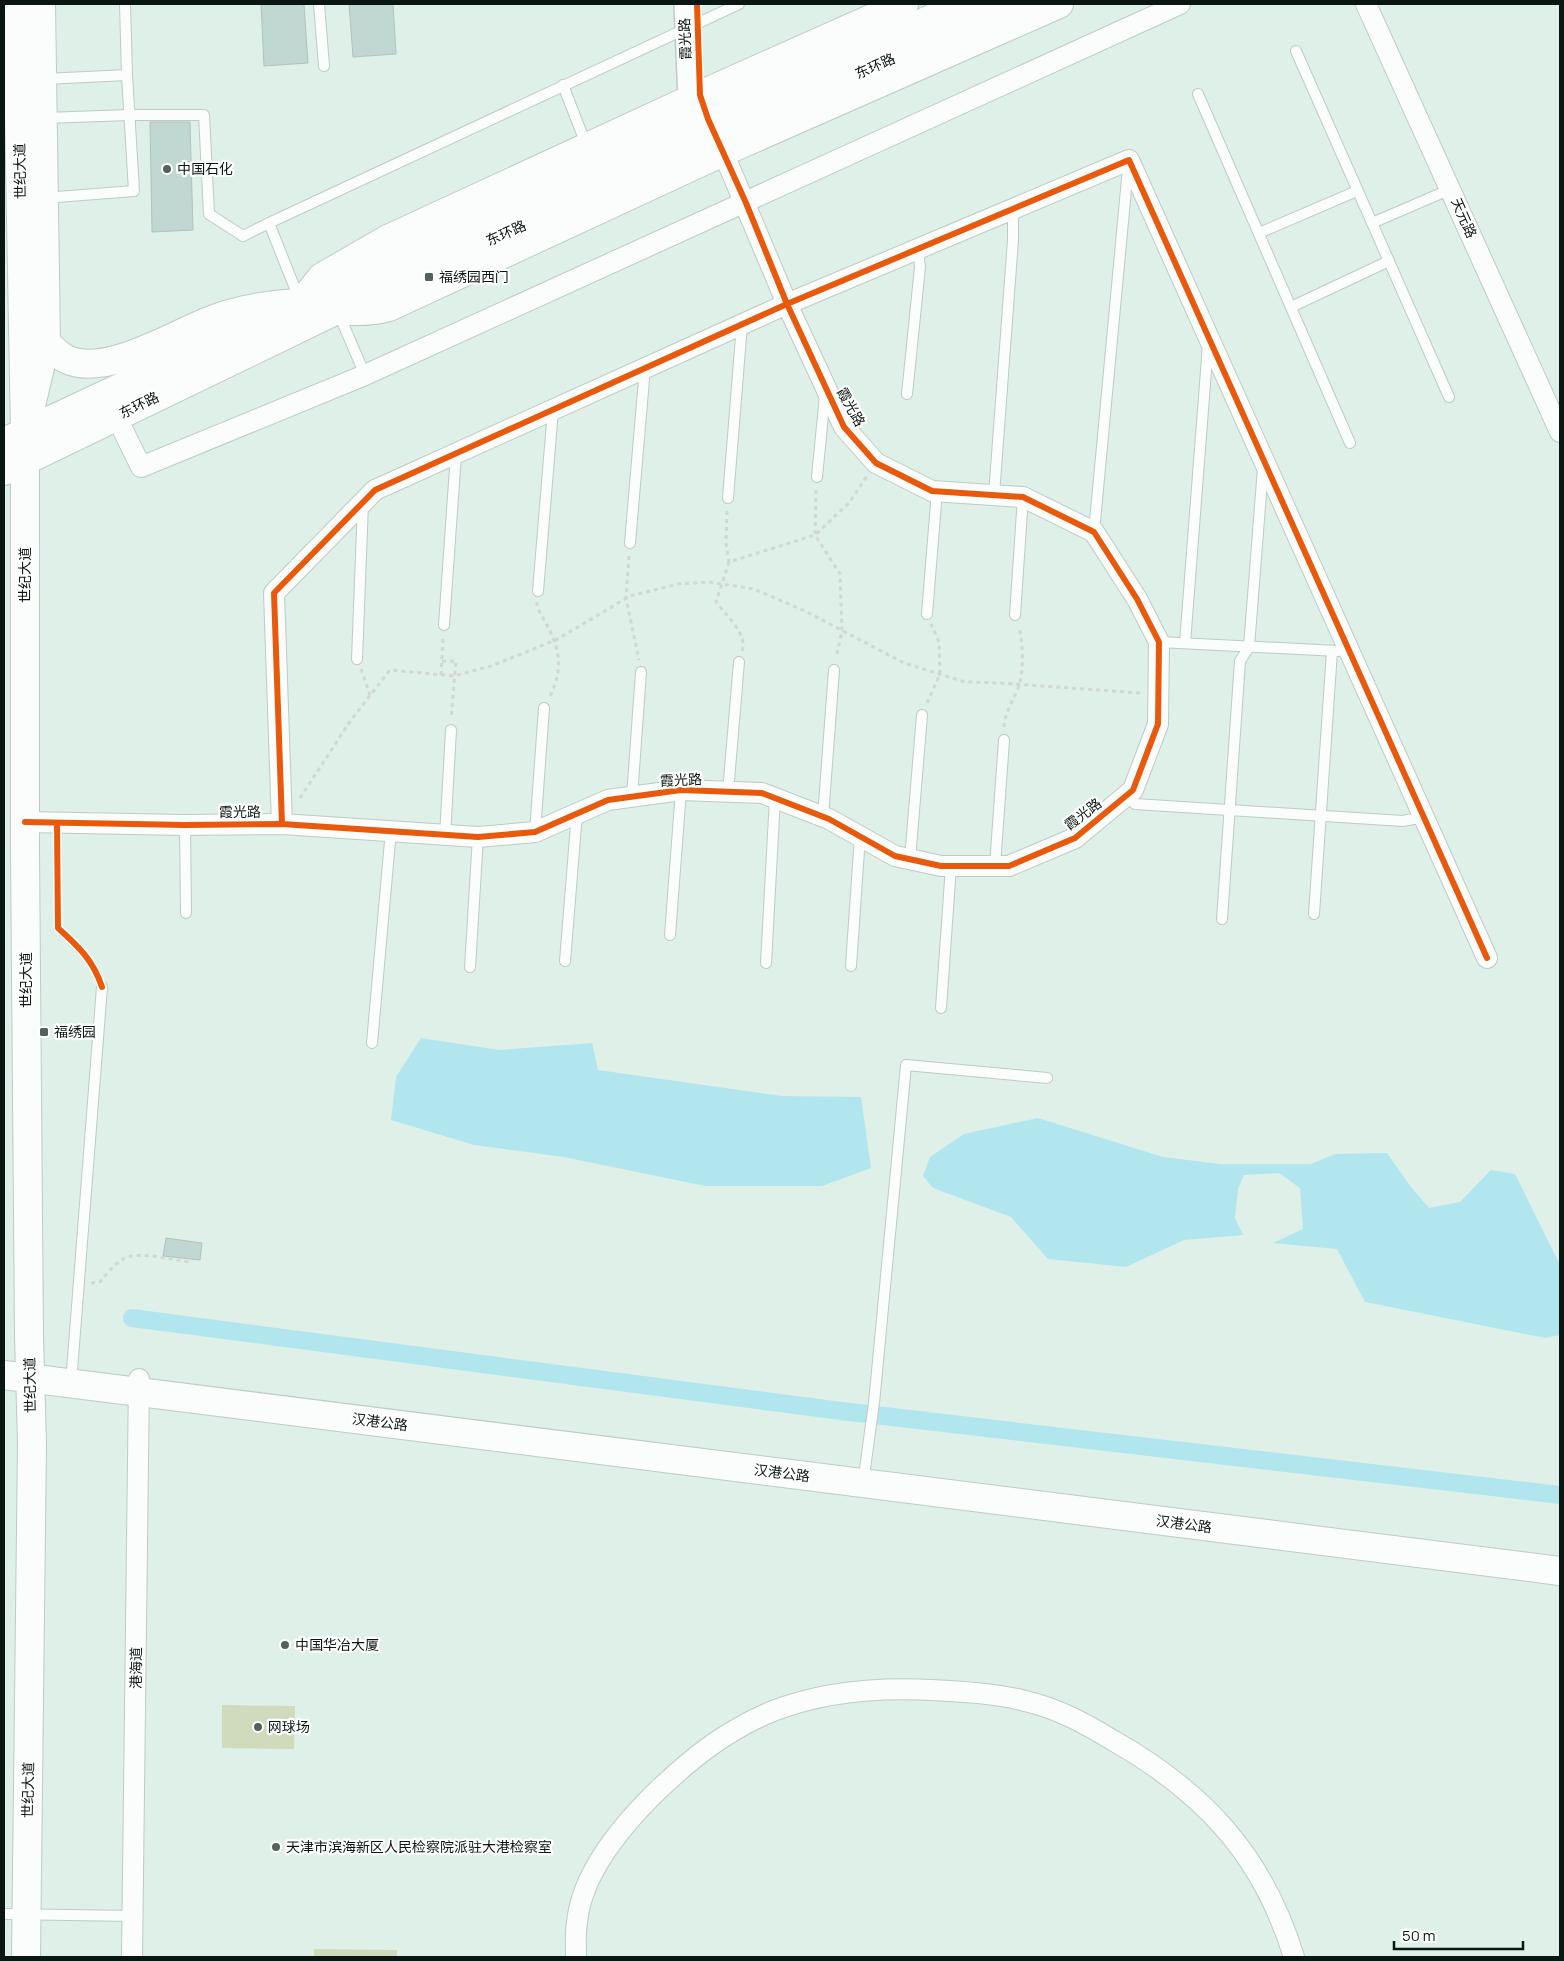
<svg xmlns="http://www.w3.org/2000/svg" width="1564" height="1961" font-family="Manrope,'Noto Sans SC',sans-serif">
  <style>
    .green { fill: #cfdbbc }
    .water { fill: #b1e6ef }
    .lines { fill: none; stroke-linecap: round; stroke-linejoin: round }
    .canal { stroke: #b1e6ef; stroke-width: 18 }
    .building { fill: #c1d7d2; stroke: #b3c2be }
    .service-casing { stroke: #becbc5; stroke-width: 12 }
    .minor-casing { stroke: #becbc5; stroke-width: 22 }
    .tertiary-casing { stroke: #becbc5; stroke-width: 28 }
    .secondary-casing { stroke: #becbc5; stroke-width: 30 }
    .primary-casing { stroke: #becbc5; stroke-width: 30 }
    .trunk-casing { stroke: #becbc5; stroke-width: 30 }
    .path { stroke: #d1d7d4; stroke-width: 3; stroke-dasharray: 4 4; stroke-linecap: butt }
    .service { stroke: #fafdfb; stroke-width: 10 }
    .minor { stroke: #fafdfb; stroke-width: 20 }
    .tertiary { stroke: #fafdfb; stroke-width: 25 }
    .secondary { stroke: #fafdfb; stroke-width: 28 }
    .primary { stroke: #fafdfb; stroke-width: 28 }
    .trunk { stroke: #fafdfb; stroke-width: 28 }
    .cycleway-casing { stroke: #fff; stroke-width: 9 }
    .cycleway { stroke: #e8590c; stroke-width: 6 }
    .poi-dot { fill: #54625c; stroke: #fff; stroke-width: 2 }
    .labels { text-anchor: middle; stroke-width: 4.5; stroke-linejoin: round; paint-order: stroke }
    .street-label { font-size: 14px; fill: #0a1611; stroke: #fff }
    .poi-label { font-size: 14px; fill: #0a1611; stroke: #fff; text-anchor: start }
  </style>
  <rect width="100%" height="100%" fill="#def0e7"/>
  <!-- green -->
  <g class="green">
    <path d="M222,1705L295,1706L294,1749L222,1748Z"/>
    <path d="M314,1949L397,1950V1957H314Z"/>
  </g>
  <!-- water -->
  <g class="water">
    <path d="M421,1038L499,1050L592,1043L598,1070L782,1096L861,1097L871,1168L822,1186H705L564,1157L474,1145L391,1120L396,1077Z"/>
    <path d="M1038,1118L1163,1157L1220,1164H1311L1335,1154L1387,1153L1411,1187L1429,1208L1460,1202L1491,1170L1515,1174L1560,1265V1335L1545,1338L1365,1302L1337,1249L1273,1243L1303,1229L1300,1188L1279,1173L1244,1175L1238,1189L1235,1218L1243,1235L1184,1240L1126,1267L1048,1259L1011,1217L933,1188L923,1176L930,1157L964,1134Z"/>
  </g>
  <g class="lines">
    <!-- canal -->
    <path class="canal" d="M132,1318L841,1411L1560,1495"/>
  </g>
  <!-- building -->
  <g class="building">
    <path d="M261,4H304L308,63L264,66Z"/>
    <path d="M349,4H393L396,54L353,57Z"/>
    <path d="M150,122H190L193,230L152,232Z"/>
    <path d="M166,1238L202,1243L200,1260L163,1256Z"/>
  </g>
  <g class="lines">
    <!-- service casing -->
    <g class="service-casing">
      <g id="service">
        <path d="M319,4L324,66"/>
        <path d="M1296,51L1449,397"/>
        <path d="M44,79L127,75L125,4"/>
        <path d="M563,85L587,147"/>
        <path d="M1198,94L1350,443"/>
        <path d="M45,118L129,115H204L209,214L243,236L269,223"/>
        <path d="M44,198L134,191L127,75"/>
        <path d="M1372,223L1451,189"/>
        <path d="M1259,233L1357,191"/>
        <path d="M300,301L269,223L739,4"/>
        <path d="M1291,307L1389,261"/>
        <path d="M338,312L365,375"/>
        <path d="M907,394L920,267L918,249"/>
        <path d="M817,477L825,395"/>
        <path d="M994,495L1013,240V208"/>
        <path d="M728,498L742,324"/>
        <path d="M1094,532L1128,168"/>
        <path d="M630,543L645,368"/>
        <path d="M538,591L553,410"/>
        <path d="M927,614L937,491"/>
        <path d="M1015,615L1023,497"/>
        <path d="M444,625L456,454"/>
        <path d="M1159,642L1338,651"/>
        <path d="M1185,643L1208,345"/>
        <path d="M357,659L363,503"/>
        <path d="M728,792L739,662"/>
        <path d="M1126,795L1135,804L1403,821L1424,817"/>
        <path d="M632,797L641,672"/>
        <path d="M823,817L834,670"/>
        <path d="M185,825L186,913"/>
        <path d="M535,832L544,708"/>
        <path d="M445,836L451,730"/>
        <path d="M910,859L922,715"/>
        <path d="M995,866L1004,740"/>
        <path d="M1314,914L1332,651"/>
        <path d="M1222,919L1240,661L1249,647L1263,468"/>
        <path d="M670,935L681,790"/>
        <path d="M565,961L577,813"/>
        <path d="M766,963L775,798"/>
        <path d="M851,966L860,836"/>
        <path d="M470,967L478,837"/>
        <path d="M941,1008L951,866"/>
        <path d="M372,1043L391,830"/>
        <path d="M71,1383L102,987"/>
        <path d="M863,1483L874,1403L906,1065L1047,1078"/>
        <path d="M4,1914L133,1916"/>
      </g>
    </g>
    <!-- minor casing -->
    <g class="minor-casing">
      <g id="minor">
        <path d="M1366,4L1560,432"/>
        <path d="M116,416L141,467L365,375L1180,4"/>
        <path d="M25,822L185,825L282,824L478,837L535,832L608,800L681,790L762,793L829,819L895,856L941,866H1009L1075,838L1133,790L1158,724L1159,642L1137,599L1094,532L1023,497L932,491L876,463L844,427L787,304L718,140"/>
        <path d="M282,824L274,593L375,490L787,304L1129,160L1487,958"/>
        <path d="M132,1957L139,1379"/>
        <path d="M576,1957C576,1946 575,1934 577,1923C581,1875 621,1827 653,1795C689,1760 726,1730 773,1711C824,1691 879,1687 933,1690C964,1692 995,1693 1025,1701C1057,1708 1086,1724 1114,1741C1205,1793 1263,1856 1294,1957"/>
      </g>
    </g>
    <!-- tertiary casing -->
    <g class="tertiary-casing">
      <path id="tertiary" d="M687,4L691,99L697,118"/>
    </g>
    <!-- secondary casing -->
    <g class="secondary-casing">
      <g id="secondary">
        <path d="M37,329C44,340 53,352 66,359C104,378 173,335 209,321C236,310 266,305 295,303"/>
        <path d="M29,414L46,342L41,4"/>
      </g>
    </g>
    <!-- primary casing -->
    <g class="primary-casing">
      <g id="primary">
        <path d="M17,4L25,433V852L29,1336L32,1443L26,1957"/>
        <path d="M301,303L322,277L388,239L700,95L904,4"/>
        <path d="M337,310C355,312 371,312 389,307L723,152L1059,4"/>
        <path d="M4,1375L1560,1571"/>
      </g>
    </g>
    <!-- trunk casing -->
    <g class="trunk-casing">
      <g id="trunk">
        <path d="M4,442L301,303L964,4"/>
        <path d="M4,471L337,310L1012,4"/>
      </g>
    </g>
    <!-- path -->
    <g class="path">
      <path d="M816,490L815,535L840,574L842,631L836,658"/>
      <path d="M727,511L726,543L729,562"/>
      <path d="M629,556L626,598L639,660"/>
      <path d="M537,602V607C556,641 568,661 549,698"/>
      <path d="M742,651C748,634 726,615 716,602L729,562L815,535L849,503L867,476"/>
      <path d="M442,661H456L451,719"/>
      <path d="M361,669L370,695"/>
      <path d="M441,675L443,638"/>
      <path d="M927,703L940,674L939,642L931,624"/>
      <path d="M1004,727C1005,712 1013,701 1019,686C1024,672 1023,642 1019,628"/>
      <path d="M300,798L351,720L390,670L454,676L491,666L556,640L630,596L678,584L709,582L754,589L805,611L904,663L965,682L1000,683L1140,693"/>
      <path d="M91,1283L100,1282C107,1274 113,1265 123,1259C138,1250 172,1260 190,1262"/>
    </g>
    <!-- service -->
    <use href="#service" class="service"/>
    <!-- minor -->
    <use href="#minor" class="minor"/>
    <!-- tertiary -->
    <use href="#tertiary" class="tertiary"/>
    <!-- secondary -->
    <use href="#secondary" class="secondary"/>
    <!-- primary -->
    <use href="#primary" class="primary"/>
    <!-- trunk -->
    <use href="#trunk" class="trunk"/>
    <!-- cycleway casing -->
    <g class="cycleway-casing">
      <g id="cycleway">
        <path d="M25,822L185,825L282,824L478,837L535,832L608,800L681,790L762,793L829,819L895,856L941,866H1009L1075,838L1133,790L1158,724L1159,642L1137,599L1094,532L1023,497L932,491L876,463L844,427L787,304L746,203L708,119L700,95L697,4"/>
        <path d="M57,824L58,928C79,947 93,960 102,987"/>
        <path d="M282,824L274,593L375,490L787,304L1129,160L1487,958"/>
      </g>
    </g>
    <!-- cycleway -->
    <use href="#cycleway" class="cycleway"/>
  </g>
  <!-- markers -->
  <g class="poi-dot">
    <circle cx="167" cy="169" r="5"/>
    <rect x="424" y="272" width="10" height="10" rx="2.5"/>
    <rect x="39" y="1027" width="10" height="10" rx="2.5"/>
    <circle cx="285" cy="1645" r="5"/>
    <circle cx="258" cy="1727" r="5"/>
    <circle cx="276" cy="1847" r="5"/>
  </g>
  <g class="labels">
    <!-- street labels -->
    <g class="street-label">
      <text transform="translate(685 39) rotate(-92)" y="5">霞光路</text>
      <text transform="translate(875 66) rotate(-24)" y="5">东环路</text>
      <text transform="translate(20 171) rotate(-91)" y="5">世纪大道</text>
      <text transform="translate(1464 218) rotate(66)" y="5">天元路</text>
      <text transform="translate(506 233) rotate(-24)" y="5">东环路</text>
      <text transform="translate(139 405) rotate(-26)" y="5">东环路</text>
      <text transform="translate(851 407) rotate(61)" y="5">霞光路</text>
      <text transform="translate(25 575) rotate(-90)" y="5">世纪大道</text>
      <text transform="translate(681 780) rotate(-3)" y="5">霞光路</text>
      <text transform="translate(240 812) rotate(-1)" y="5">霞光路</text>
      <text transform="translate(1083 814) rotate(-37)" y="5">霞光路</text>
      <text transform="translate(26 980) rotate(-90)" y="5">世纪大道</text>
      <text transform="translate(30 1385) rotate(-91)" y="5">世纪大道</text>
      <text transform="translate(380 1422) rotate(7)" y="5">汉港公路</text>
      <text transform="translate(782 1473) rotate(7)" y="5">汉港公路</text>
      <text transform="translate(1184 1524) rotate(7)" y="5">汉港公路</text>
      <text transform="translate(136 1668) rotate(-89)" y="5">港海道</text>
      <text transform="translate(28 1790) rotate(-89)" y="5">世纪大道</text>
    </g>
    <!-- poi labels -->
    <g class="poi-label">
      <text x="177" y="174">中国石化</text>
      <text x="439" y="282">福绣园西门</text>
      <text x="54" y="1037">福绣园</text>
      <text x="295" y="1650">中国华冶大厦</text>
      <text x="268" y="1732">网球场</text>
      <text x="286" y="1852">天津市滨海新区人民检察院派驻大港检察室</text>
    </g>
  </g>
  <!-- border -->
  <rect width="1564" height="1961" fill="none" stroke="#0a1611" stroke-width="10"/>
  <!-- scale -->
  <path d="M1394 1941v8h129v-8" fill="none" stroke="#0a1611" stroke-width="2.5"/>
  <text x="1402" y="1941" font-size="15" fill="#0a1611" stroke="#ffffff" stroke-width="4" paint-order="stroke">50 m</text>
</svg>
